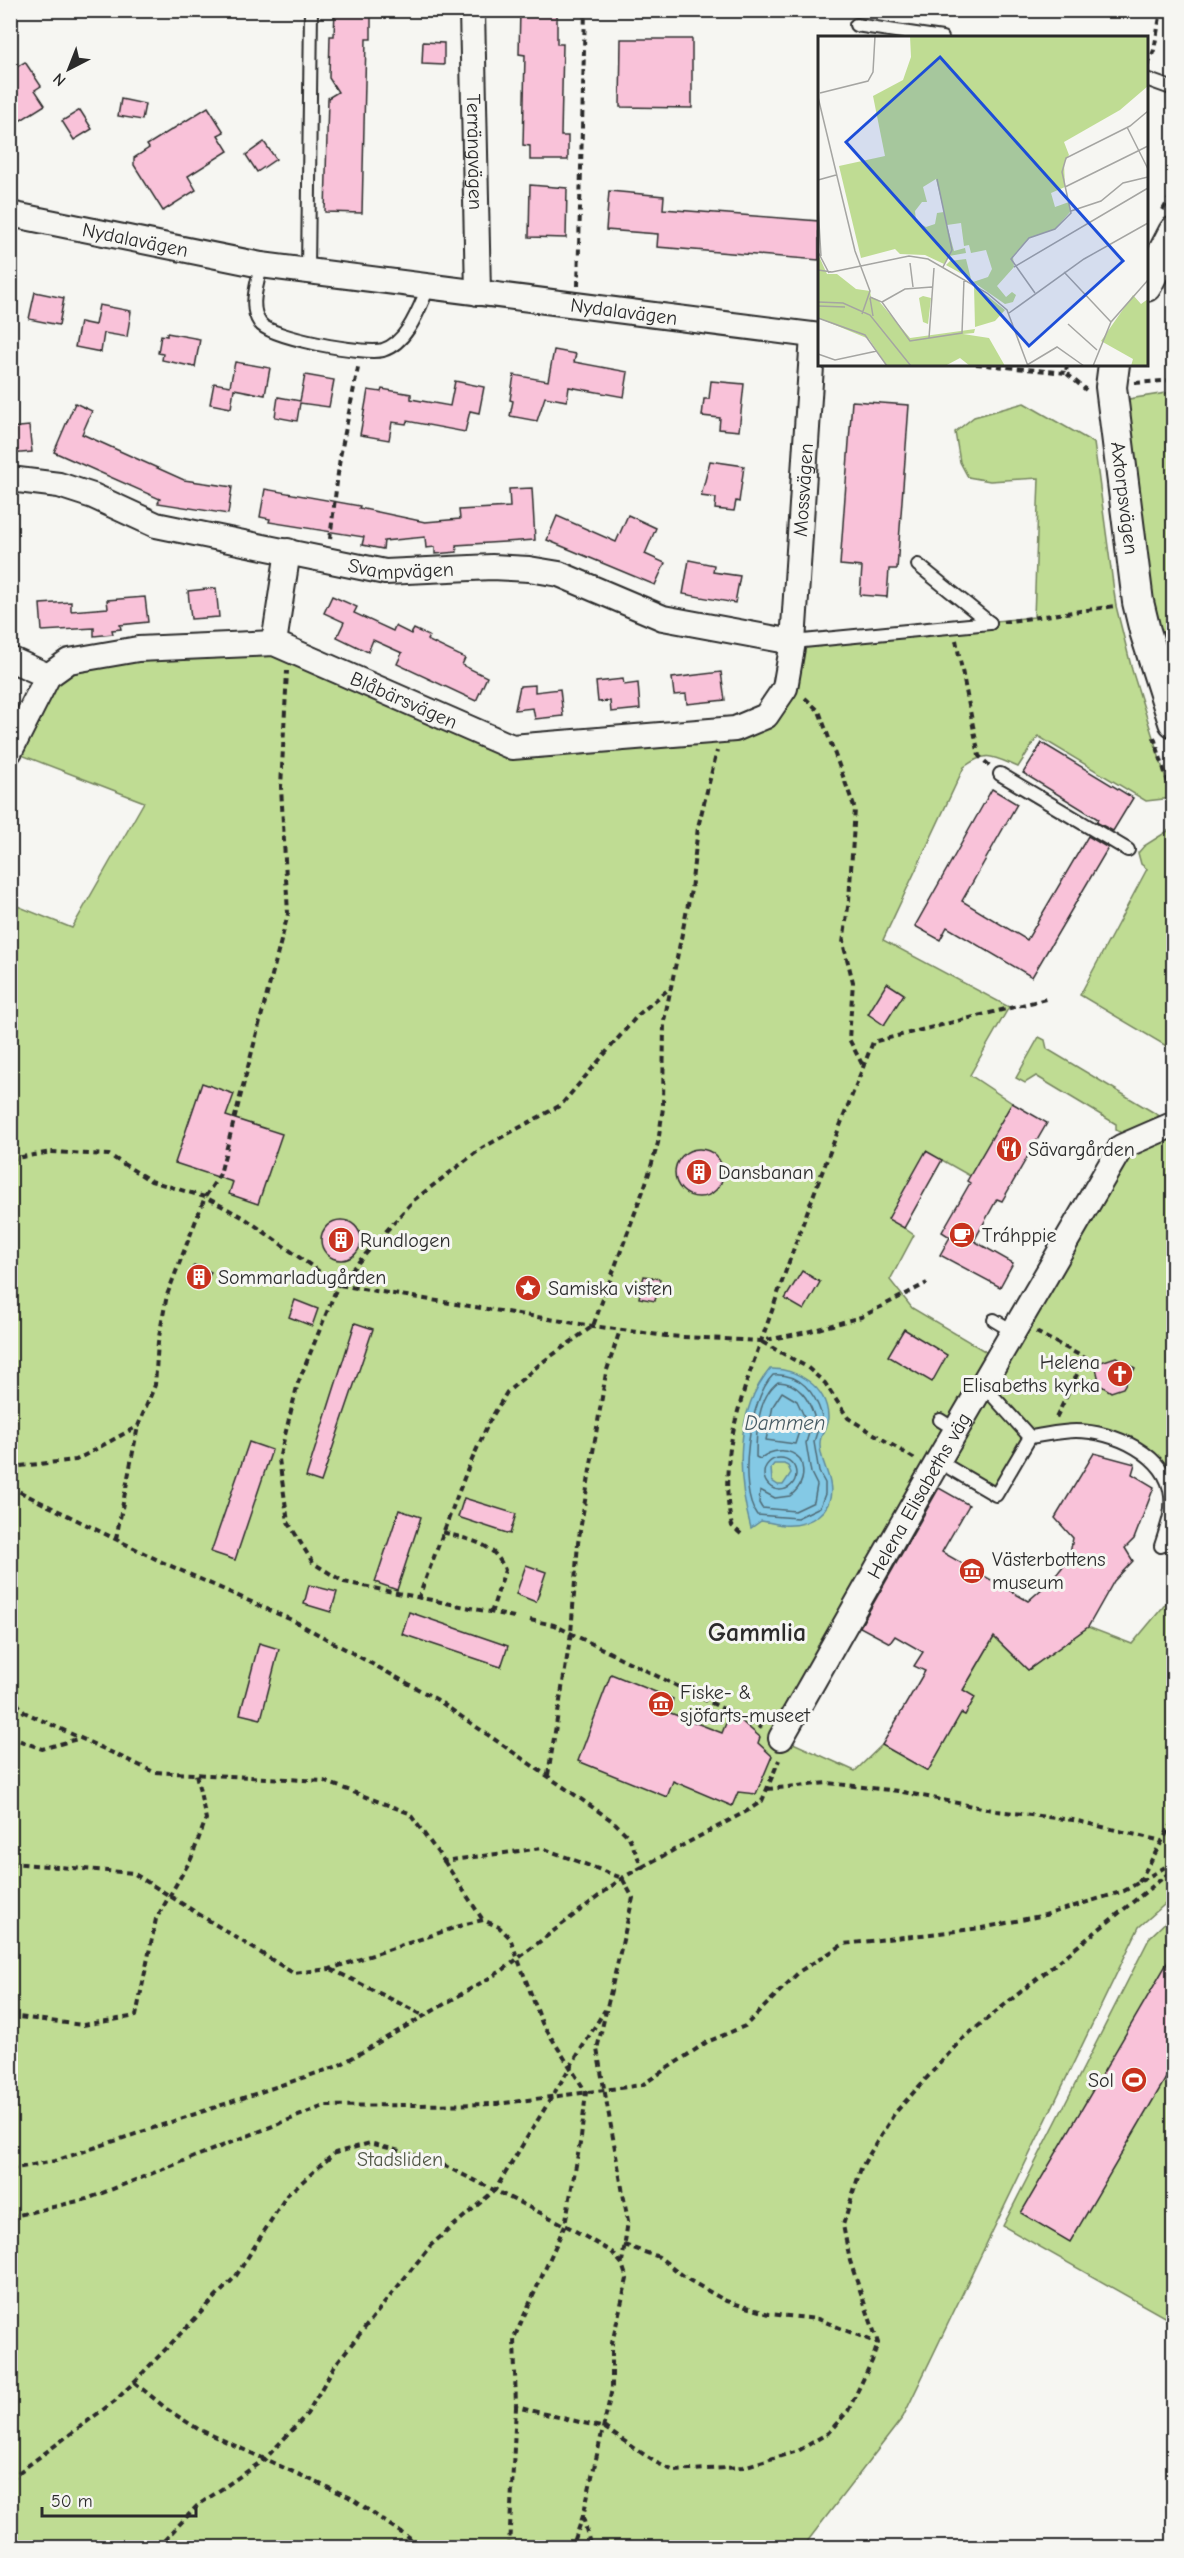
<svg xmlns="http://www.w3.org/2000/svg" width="1184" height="2558" font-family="'Comic Neue',sans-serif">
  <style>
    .green { fill: #bfdc93; stroke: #75845f; stroke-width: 1.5 }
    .water { fill: #84c9e5; stroke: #608a9b; stroke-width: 1.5; fill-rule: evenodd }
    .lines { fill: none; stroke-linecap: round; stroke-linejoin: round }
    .shore { stroke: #4f6a75; stroke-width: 1.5 }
    .building { fill: #f9c2d9; stroke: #2b2b2b; stroke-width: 1.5 }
    .service-casing { stroke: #2b2b2b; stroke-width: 16 }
    .minor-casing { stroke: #2b2b2b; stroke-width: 28 }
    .tertiary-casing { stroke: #2b2b2b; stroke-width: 34 }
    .path { stroke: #2b2b2b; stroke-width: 4; stroke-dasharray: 6 4.5; stroke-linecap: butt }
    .service { stroke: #f6f6f2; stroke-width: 12 }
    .minor { stroke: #f6f6f2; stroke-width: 24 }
    .tertiary { stroke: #f6f6f2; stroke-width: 30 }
    .labels { text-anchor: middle; stroke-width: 6; stroke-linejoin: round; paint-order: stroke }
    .street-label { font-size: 20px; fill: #2b2b2b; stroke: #f6f6f2 }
    .poi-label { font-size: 20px; fill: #2b2b2b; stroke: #f6f6f2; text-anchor: start }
    .park-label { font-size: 20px; fill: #505745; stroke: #f6f6f2 }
    .water-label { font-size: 21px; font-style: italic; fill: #465a63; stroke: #f6f6f2 }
    .district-label { font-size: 26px; font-weight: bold; fill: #2b2b2b; stroke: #f6f6f2 }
    .inset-road { fill: none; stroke: #a5a5a2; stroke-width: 1.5 }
    .view { fill: #1d4ed8; fill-opacity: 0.15; stroke: #1d4ed8; stroke-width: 3 }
    .inset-edge { fill: none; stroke: #2b2b2b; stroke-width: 3 }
  </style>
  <rect width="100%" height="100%" fill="#f6f6f2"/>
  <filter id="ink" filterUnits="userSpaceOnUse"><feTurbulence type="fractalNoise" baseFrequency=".0167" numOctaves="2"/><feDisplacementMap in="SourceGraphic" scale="12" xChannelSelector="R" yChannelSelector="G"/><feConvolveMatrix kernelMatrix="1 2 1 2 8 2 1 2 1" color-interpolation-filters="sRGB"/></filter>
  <g filter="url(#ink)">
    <!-- green -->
    <g class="green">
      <path d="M1173,392V722L1127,505L1129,399Z"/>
      <path d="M1024,403L1094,443L1116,606L1132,670L1172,798L1146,801L1038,736L1018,767C992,756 987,750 964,767L883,940L1009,1007L970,1075L1012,1103L970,1176L942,1160L904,1228L914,1235L890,1280L912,1308L998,1359L1134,1140L1116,1130V1124L1036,1076L1025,1083L1016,1078L1039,1037L1045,1040L1047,1049L1173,1124V1530L1163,1469L1139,1451L1076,1431L1030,1437L996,1495L938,1461L782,1738L855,1771L882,1745L928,1771L961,1713L965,1715L975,1698L963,1690L994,1637L1028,1670L1088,1627L1132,1644L1173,1595V1897L1139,1927L903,2417L803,2547H11L10,903L72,928L144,802L11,751L69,661L274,643L512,747L766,716L793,642L1034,617L1039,478L990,481L968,477L960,462L955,432L974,417Z"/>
      <path d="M1171,829L1174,831L1173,1050L1080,995L1147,869L1141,864L1138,853L1144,846Z"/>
      <path d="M1173,1915V2322L1003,2226L1150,1937Z"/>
    </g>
    <!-- water -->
    <path class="water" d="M770,1369C796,1368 827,1386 828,1417C828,1426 820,1434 820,1443C819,1457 828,1470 830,1483C836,1511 809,1527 783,1525C776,1524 768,1522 761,1521L751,1528C737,1478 734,1411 770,1369ZM784,1464L788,1466L791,1473L783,1485H778L772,1481L771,1468L774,1464Z"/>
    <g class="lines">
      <!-- shore -->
      <g class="shore">
        <path d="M773,1375C800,1373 815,1392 822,1416L814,1442L819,1472L825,1483V1494L820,1507L797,1518L757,1515C737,1489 749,1399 773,1375Z"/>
        <path d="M778,1382C798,1382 809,1399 814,1416L806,1443L811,1473L817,1485L814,1502L795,1511L762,1508L759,1503L760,1490L775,1498L790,1496C803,1486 806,1474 800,1459C789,1447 771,1449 760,1459L756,1457C756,1434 757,1398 778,1382Z"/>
        <path d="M782,1392L797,1401L804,1416L795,1444L766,1440L773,1406Z"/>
        <circle cx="780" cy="1474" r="16"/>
      </g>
    </g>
    <!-- building -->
    <g class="building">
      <path d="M335,10H371V39H366L362,213L325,212L328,98L338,92L329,78L330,36H334Z"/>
      <path d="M520,10H557V44H563L561,136H568V160H530V146L523,145L525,55L519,54Z"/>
      <path d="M621,39H692V108L620,107Z"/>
      <path d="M423,42L444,43V65L422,64Z"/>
      <path d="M25,62L41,86L35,90L45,105L10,127V71Z"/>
      <path d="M121,99L145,104L142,120L118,116Z"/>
      <path d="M208,107L224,132L218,135L228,151L188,176L196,190L163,211L134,165V158L149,148L147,145Z"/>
      <path d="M80,110L92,129L74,140L62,121Z"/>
      <path d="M264,142L276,159L257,172L246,155Z"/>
      <path d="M530,185L567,188L566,238L529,237Z"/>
      <path d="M609,191L664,196L663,209L819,221V260L657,247L658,234L606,230Z"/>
      <path d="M35,292L64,298L59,325L29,319Z"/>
      <path d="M99,305L131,311L127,337L104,333L101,352L75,347L80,322L95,325Z"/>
      <path d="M167,333L200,339L195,367L162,360L163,354L158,353L161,335L167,336Z"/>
      <path d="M554,350L576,354L574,362L628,372L624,397L569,387L567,401L545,397L537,421L510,416L513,401L510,400L514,375L548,381Z"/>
      <path d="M235,362L270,368L265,395L234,389L231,408L210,404L214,383L230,386Z"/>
      <path d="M305,375L334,380L329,407L300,403L297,421L275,417L278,397L300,401Z"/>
      <path d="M455,381L484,387L479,413L470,411L465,432L407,421L406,424L392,422L389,440L360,435L368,390L381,392L382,389L411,394V399L450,406Z"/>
      <path d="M711,381L744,384L739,431L719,429L720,418L702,416L704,399H709Z"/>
      <path d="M852,401L909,405L897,569H889L887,597L860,595L862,567L840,565Z"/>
      <path d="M75,403L92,411L82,434L184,480L232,487L228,514L158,503L160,499L54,452Z"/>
      <path d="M29,426L32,452L10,454V428Z"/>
      <path d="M710,461L744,466L739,502L736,501L734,511L715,509L716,498L701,496Z"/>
      <path d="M532,488L535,540L456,545L457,552L435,554V547L426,548L425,537L384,541L383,549L362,545L364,537L269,522L270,519L260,517L265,489L360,506L359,508L425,522L460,519L459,510L510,507L509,489Z"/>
      <path d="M628,515L656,528L645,554L665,563L655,585L547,540L557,516L616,542Z"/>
      <path d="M689,560L714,565L713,572L740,576L735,603L683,594Z"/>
      <path d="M216,588L219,617L191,619L188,591Z"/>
      <path d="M332,596L357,607L354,613L393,631L395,626L411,634L414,629L429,636L427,640L465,658L462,665L487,677L476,701L397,664L402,653L373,640L368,652L337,637L344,622L324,613Z"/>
      <path d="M145,597L148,622L120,625L121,629L112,630L113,634L94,636V628L42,631L40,604L71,602V611L108,608L107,600Z"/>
      <path d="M721,672L725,700L687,704L686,694L674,695L672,678Z"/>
      <path d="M623,679L624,685L638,683L640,709L611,712L610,701L598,702L596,682Z"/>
      <path d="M535,685V692L560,689L563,716L535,719L533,708L515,710L520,686Z"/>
      <path d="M1042,743L1133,798L1113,831L1096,822L1098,819L1023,773Z"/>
      <path d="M992,789L1017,804L962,901L1027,940L1088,836L1108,848L1032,977L947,927L940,940L915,926Z"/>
      <path d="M887,983L904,994L884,1025L868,1014Z"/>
      <path d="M202,1083L234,1094L226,1116L282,1134L258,1204L229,1194L233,1182L175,1163Z"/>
      <path d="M1012,1103L1047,1123L1002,1201L997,1199L974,1241L1013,1263L1000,1287L940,1255L950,1237L942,1232L970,1183L967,1181Z"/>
      <circle cx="699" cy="1173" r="24"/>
      <path d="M926,1151L942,1160L904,1228L888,1219Z"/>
      <circle cx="341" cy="1240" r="20"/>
      <path d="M194,1265L211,1272L204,1289L187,1281Z"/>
      <path d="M802,1271L820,1282L804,1310L785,1299Z"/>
      <path d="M644,1276L660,1279L655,1301L639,1298Z"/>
      <path d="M295,1300L318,1309L312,1326L289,1317Z"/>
      <path d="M355,1323L373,1329L321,1482L306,1477Z"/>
      <path d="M904,1329L947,1355L932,1382L888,1356Z"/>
      <path d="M1116,1357L1135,1368L1123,1388L1111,1392L1100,1385L1095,1364Z"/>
      <path d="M249,1442L272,1450L235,1560L211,1552Z"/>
      <path d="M1094,1453L1135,1464L1132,1474L1154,1487L1134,1539L1125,1548L1133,1561L1114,1581L1088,1627L1028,1670L994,1637L963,1690L975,1697L965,1715L961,1713L928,1771L882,1745L925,1671L914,1666L923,1652L895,1636L890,1643L860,1627L939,1488L969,1505L942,1552L1028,1601L1052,1580L1069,1559L1073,1538L1055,1518Z"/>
      <path d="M464,1498L516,1514L510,1534L458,1517Z"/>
      <path d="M399,1510L421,1517L397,1590L375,1582Z"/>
      <path d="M526,1565L546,1572L536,1602L516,1594Z"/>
      <path d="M309,1585L337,1592L331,1612L304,1604Z"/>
      <path d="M409,1612L508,1646L501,1667L402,1634Z"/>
      <path d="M259,1643L279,1649L261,1719L240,1714Z"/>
      <path d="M611,1674L673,1699L668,1712L722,1733L729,1716L740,1720L760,1737L758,1743L772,1756L756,1794L738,1792L732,1806L673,1781L667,1797L578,1761Z"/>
      <path d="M1173,1953V2066L1070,2242L1021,2213Z"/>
    </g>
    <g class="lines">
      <!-- service casing -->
      <g class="service-casing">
        <g id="service">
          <path d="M856,25L942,38"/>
          <path d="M1146,79L1174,89"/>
          <path d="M261,265C258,284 248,306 260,323C270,338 365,355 383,350C408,342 419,308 428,288"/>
          <path d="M308,271L311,10"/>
          <path d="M918,565L990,623"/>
          <path d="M793,642L990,623"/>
          <path d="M1000,774L1128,850"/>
          <path d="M994,1320L1014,1332"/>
          <path d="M940,1420L956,1430"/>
          <path d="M1030,1437C1045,1435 1061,1431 1076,1431C1113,1431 1167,1454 1171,1496C1173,1513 1166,1530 1161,1546"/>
          <path d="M938,1461L996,1495L1030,1437L983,1385"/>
        </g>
      </g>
      <!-- minor casing -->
      <g class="minor-casing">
        <g id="minor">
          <path id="s1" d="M472,10L478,293"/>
          <path id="s2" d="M10,214L261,265L820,336"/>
          <path id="s3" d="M10,479L59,485L93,496L156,525L385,572L492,567L529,569L559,574L663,618L793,642"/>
          <path d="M274,643L288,551"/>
          <path d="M10,659L48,676"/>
          <path id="s4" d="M10,751L48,676L69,661L138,649L274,643L512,747L735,729L766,716L785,688L793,642L813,336"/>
          <path id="s5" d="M781,1738L938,1461L1121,1147L1174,1124"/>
        </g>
      </g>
      <!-- tertiary casing -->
      <g class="tertiary-casing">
        <g id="tertiary">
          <path d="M1146,286L1174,232"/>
          <path id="s6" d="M1114,364L1111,387L1138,602L1145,631L1174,722"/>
        </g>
      </g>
      <!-- path -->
      <g class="path">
        <path d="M1148,65L1154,50L1161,11H1174"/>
        <path d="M1163,210L1174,190"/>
        <path d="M578,286L585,10"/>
        <path d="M976,364L1066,373"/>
        <path d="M1067,364L1066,373L1086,390"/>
        <path d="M1135,383L1174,380"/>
        <path d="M330,539L340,457L359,363"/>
        <path d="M1003,622L1115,606"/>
        <path d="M956,640L979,756L990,766"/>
        <path d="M805,698L819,711L855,809L849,900L843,943L853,982L849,1039L863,1066"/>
        <path d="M1154,737L1174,802"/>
        <path d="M10,1159L51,1152L109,1155L151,1181L205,1197L246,1219L338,1285L593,1326L666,1336L761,1341L807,1332L861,1317L927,1283"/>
        <path d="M1036,1332L1085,1358L1056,1418"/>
        <path d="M762,1342L807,1367L825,1383L848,1418L915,1459"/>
        <path d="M10,1467L76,1460L138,1426L155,1385L158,1342L167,1295L205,1197L220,1174L288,914L281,787L287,671"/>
        <path d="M10,1487L162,1562L294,1621L436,1699L614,1822L629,1837L642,1867L622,1878L503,1970L338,2066L55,2161L10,2169"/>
        <path d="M443,1532C470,1541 493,1541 505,1570L491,1613"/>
        <path d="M741,1534L732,1526C714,1451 751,1372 775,1302C805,1214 839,1128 873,1042L1046,999"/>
        <path d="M116,1539L138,1426"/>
        <path d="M418,1599L466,1473L489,1422L507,1392L540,1364L593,1326L646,1183L658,1143L663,1108L664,1021L691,890L698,827L717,751"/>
        <path d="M514,1617L344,1582L313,1563L288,1522L279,1459L298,1383L338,1285L414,1200L482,1148L561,1105L638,1015L671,987"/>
        <path d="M530,1620L554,1625L762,1728"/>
        <path d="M10,1694L24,1712L154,1772L324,1781L409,1813L444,1861L542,1848L622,1878L633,1898L597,2049L628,2221L622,2263"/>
        <path d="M10,1737L42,1749L81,1738"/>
        <path d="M548,1775L571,1633L578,1543L606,1373L620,1330"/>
        <path d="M767,1789L828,1783L898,1791L997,1811L1073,1820L1162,1841"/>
        <path d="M444,1861L483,1920"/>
        <path d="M10,1863L133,1873L293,1973L330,1969L466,1924L483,1920L499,1927L510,1938L542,2023L586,2092L581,2138L565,2225L514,2338L516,2407L605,2428L655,2462L674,2471L743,2467L798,2451L828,2433L848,2411L872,2361L878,2343L850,2261L843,2225L861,2168L894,2114L962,2039L1174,1869"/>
        <path d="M642,1867L747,1811L762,1801L779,1760"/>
        <path d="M1139,1882L1174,1820"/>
        <path d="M331,1969L425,2016"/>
        <path d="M10,2016L83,2025L136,2016L156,1919L191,1859L206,1819L196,1774"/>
        <path d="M10,2217L87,2199L324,2106L497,2104L642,2085L707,2042L745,2026L800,1971L844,1944L982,1928L1045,1915L1124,1891L1174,1862"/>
        <path d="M624,2245L659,2257L689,2280L726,2301L769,2314L818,2319L877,2343"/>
        <path d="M134,2382L168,2410L198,2429L349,2497L409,2538L415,2548"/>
        <path d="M10,2479L116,2400L134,2382L236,2276L287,2195L335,2153L370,2143L433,2160L565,2225L612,2252L622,2264L627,2279L612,2343V2389L583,2516L572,2548"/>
        <path d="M583,2517L591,2548"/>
        <path d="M10,2546L13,2548"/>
        <path d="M157,2548L197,2506L265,2459L307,2414L335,2365L431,2245L495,2190L605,2010"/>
        <path d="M509,2548L516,2407"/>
      </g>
      <!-- service -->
      <use href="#service" class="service"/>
      <!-- minor -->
      <use href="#minor" class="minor"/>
      <!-- tertiary -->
      <use href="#tertiary" class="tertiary"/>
    </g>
  </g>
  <!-- icons -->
  <defs>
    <g id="restaurant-disc" transform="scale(1.35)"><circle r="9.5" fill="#c8321e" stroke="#f6f6f2"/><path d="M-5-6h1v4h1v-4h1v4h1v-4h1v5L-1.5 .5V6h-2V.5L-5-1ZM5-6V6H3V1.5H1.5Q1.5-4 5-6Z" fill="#fff"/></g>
    <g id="building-disc" transform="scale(1.35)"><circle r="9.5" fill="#c8321e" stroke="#f6f6f2"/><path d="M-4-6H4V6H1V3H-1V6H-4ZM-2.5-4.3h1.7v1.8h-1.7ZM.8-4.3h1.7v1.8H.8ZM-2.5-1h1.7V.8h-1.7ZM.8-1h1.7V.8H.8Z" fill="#fff"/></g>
    <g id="cafe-disc" transform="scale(1.35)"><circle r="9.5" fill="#c8321e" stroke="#f6f6f2"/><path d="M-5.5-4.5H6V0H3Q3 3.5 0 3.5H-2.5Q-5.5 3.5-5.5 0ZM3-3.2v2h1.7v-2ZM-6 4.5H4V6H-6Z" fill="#fff"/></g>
    <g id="sight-disc" transform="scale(1.35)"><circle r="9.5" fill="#c8321e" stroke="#f6f6f2"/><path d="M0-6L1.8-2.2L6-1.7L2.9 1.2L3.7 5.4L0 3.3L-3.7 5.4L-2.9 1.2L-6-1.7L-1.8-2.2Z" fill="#fff"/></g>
    <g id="church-disc" transform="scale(1.35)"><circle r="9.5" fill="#c8321e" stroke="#f6f6f2"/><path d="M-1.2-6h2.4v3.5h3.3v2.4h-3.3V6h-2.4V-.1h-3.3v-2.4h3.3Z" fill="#fff"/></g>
    <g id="museum-disc" transform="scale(1.35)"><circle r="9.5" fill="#c8321e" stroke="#f6f6f2"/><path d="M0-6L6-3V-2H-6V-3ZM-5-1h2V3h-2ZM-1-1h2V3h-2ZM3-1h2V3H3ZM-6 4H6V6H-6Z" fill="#fff"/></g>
    <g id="stadium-disc" transform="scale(1.35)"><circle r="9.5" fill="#c8321e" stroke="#f6f6f2"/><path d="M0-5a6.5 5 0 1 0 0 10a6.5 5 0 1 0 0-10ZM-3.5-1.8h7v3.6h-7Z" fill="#fff"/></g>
  </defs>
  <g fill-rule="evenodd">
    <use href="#restaurant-disc" x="1009" y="1149"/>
    <use href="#building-disc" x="699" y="1172"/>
    <use href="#cafe-disc" x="962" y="1235"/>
    <use href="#building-disc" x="341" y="1240"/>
    <use href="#building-disc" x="199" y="1277"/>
    <use href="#sight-disc" x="528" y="1288"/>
    <use href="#church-disc" x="1120" y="1374"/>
    <use href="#museum-disc" x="972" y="1571"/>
    <use href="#museum-disc" x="661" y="1704"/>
    <use href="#stadium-disc" x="1134" y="2080"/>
  </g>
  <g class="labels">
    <!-- street labels -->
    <g class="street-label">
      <text dy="7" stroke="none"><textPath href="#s1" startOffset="142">Terrängvägen</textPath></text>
      <text dy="7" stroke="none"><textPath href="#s2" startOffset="128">Nydalavägen</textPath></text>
      <text dy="7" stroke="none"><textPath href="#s2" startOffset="622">Nydalavägen</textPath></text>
      <text dy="7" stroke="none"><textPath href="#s4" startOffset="1066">Mossvägen</textPath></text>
      <text dy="7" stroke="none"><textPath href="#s6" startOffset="135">Axtorpsvägen</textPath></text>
      <text dy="7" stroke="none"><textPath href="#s3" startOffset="404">Svampvägen</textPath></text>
      <text dy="7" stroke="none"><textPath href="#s4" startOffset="458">Blåbärsvägen</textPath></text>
      <text dy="7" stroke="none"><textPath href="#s5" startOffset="279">Helena Elisabeths väg</textPath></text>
    </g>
    <!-- poi labels -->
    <g class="poi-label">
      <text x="1028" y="1156">Sävargården</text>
      <text x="718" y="1179">Dansbanan</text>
      <text x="982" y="1242">Tráhppie</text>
      <text x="360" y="1247">Rundlogen</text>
      <text x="218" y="1284">Sommarladugården</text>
      <text x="548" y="1295">Samiska visten</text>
      <text x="1100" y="1369" text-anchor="end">Helena<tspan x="1100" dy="23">Elisabeths kyrka</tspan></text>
      <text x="992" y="1566">Västerbottens<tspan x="992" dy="23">museum</tspan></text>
      <text x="680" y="1699">Fiske- &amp;<tspan x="680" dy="23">sjöfarts-museet</tspan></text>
      <text x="1114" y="2087" text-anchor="end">Sol</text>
    </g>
    <!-- park labels -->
    <g class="park-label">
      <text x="400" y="2166">Stadsliden</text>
    </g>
    <!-- water labels -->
    <g class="water-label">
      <text x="785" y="1430">Dammen</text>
    </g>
    <!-- district labels -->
    <g class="district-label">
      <text x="757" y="1641">Gammlia</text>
    </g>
  </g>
  <!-- overview -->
  <g transform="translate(818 36)">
    <rect width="330" height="330" fill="#f6f6f2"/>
    <path d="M92,0H330V50L302,74L246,106L251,119L246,127L247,151L233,157L237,171L251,166L253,175L237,193L211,202L195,220L196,231L179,250L188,261L194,256L198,259L195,266L187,268L155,246L170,241L174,233L168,214L153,217L151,209L146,210L143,187L129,189L136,215L147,212L148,217L131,220L126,228L107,219L82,218L77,213L43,222L21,130L67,120L55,60L85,44L93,21ZM118,143L126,176L119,177L117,188L108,191L98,185L97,175L104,166H109L105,151ZM0,218L9,238H19L38,253L52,255L53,261L60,264L92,302L157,293L156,297L145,298L171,302L187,330H152L142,322L127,330H69L51,303L0,282ZM148,223L153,243L128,229L132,225ZM156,249L187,274L177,285L157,291ZM315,259L323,268L330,263V330H313L315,323L283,305ZM105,260L113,262L110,288L105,286L101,262Z" fill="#bfdc93" fill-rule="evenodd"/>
    <path class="inset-road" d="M2,57L50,45L55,36L57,0M0,61L37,215L52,255L44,278M309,91L330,133M119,143L134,214L125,231M0,144L18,139M247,151L330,110M0,171L3,220M253,175L283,165L305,147L330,141M0,216L11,237M92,227L95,251M196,231L330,152M0,234L14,236L91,220L110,223L169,257L189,274L210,330M246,236L293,286M217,257L193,223L211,202L237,193L253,177L244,136L248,122L312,90L330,75M52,261L64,266L92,305L144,297L146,243M52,262L55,280M0,266L25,267L52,279L93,330M64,266L87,253L114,251M0,270L27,271M191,277L266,223L330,187M0,282L47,299L69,330M250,288L279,314M111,302L116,232M0,318L17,324L59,315M209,329L239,311L266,330M275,330L293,286L330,244"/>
    <path class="view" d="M122,21L305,225L211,310L28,106Z"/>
    <rect width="330" height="330" class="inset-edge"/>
  </g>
  <!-- margin -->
  <rect width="1184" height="2558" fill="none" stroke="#f6f6f2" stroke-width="36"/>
  <rect x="18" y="18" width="1148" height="2522" fill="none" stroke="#2b2b2b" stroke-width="2" filter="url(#ink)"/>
  <!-- north arrow -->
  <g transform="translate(69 69) rotate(222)" stroke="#f6f6f2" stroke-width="4.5" paint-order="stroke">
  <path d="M0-4.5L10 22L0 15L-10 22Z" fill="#2b2b2b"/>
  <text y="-9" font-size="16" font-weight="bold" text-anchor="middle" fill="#2b2b2b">N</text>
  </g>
  <!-- scale -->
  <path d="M42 2507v9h154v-9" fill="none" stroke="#2b2b2b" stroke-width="3"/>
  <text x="51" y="2507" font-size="18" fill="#2b2b2b" stroke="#f6f6f2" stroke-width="4.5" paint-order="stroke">50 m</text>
</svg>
